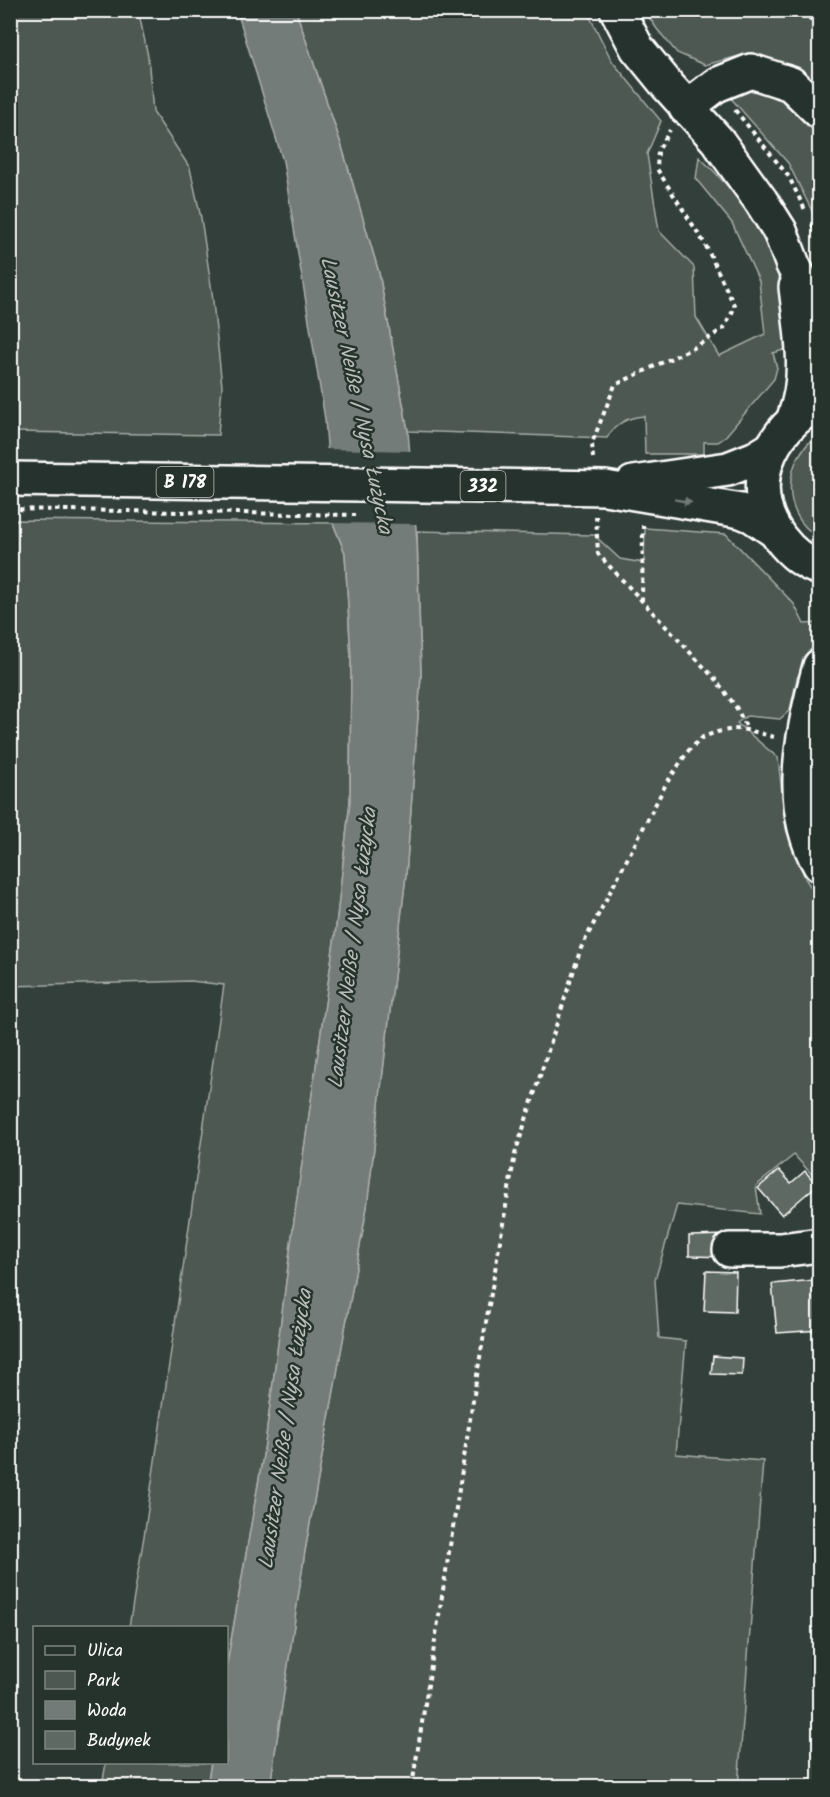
<svg xmlns="http://www.w3.org/2000/svg" width="830" height="1797" font-family="Kalam,sans-serif">
  <style>
    .green { fill: #4d5853; stroke: #a6aca9; stroke-width: 1.5 }
    .water { fill: #737b78; stroke: #abb0ae; stroke-width: 1.5 }
    .pier { fill: #333f3a }
    .building { fill: #5f6964; stroke: #fff; stroke-width: 1.5 }
    .lines { fill: none; stroke-linecap: round; stroke-linejoin: round }
    .minor-casing { stroke: #fff; stroke-width: 38 }
    .major-casing { stroke: #fff; stroke-width: 38 }
    .highway-casing { stroke: #fff; stroke-width: 38 }
    .path { stroke: #fff; stroke-width: 4; stroke-dasharray: 4.5 4.5; stroke-linecap: butt }
    .minor { stroke: #26332d; stroke-width: 33 }
    .major { stroke: #26332d; stroke-width: 33 }
    .highway { stroke: #26332d; stroke-width: 33 }
    .highway-bridge-casing { stroke: #fff; stroke-width: 38; stroke-linecap: butt }
    .path-bridge { stroke: #fff; stroke-width: 4; stroke-dasharray: 4.5 4.5; stroke-linecap: butt }
    .highway-bridge { stroke: #26332d; stroke-width: 33 }
    .oneway { fill: #727a76 }
    .labels { text-anchor: middle; stroke-width: 5; stroke-linejoin: round; paint-order: stroke }
    .shield { fill: #26332d; stroke: #bec2c0; stroke-width: 1.5 }
    .shield-label { font-size: 18px; font-weight: bold; fill: #fff }
    .water-label { font-size: 21px; font-style: italic; fill: #b9bdbc; stroke: #26332d }
  </style>
  <rect width="100%" height="100%" fill="#333f3a"/>
  <filter id="ink" filterUnits="userSpaceOnUse"><feTurbulence type="fractalNoise" baseFrequency=".0167" numOctaves="2"/><feDisplacementMap in="SourceGraphic" scale="12" xChannelSelector="R" yChannelSelector="G"/><feConvolveMatrix kernelMatrix="1 2 1 2 8 2 1 2 1" color-interpolation-filters="sRGB"/></filter>
  <g filter="url(#ink)">
    <!-- green -->
    <g class="green">
      <path d="M11,10H136L139,14L148,56L153,112L190,168L201,218L212,292L222,386L218,435L11,432Z"/>
      <path d="M296,11H587L612,61L661,121L647,154L659,231L694,267L696,317L719,356L765,334L759,281L732,223L696,179L699,157C741,194 775,248 785,302C788,317 789,333 791,348L773,353L777,368L774,379L724,438L718,442H704V454H645L644,416C627,417 615,424 607,438L408,431L379,273L342,147Z"/>
      <path d="M645,11H819V96L768,60L739,56L705,65L677,53L657,29Z"/>
      <path d="M742,86L784,94L819,131V225L788,163L728,95Z"/>
      <path d="M819,435V537C779,516 783,457 819,435Z"/>
      <path d="M10,520L333,523L345,553L351,657L350,801L335,935L296,1205L265,1444L227,1664L226,1628L129,1627L145,1530L224,985L191,981L11,986Z"/>
      <path d="M645,528L726,534L794,604L804,624L819,623L812,650L797,678L790,710L780,719L747,716L737,723L778,758L786,829L805,878L819,901V1182L794,1155L756,1186L760,1214L677,1205L655,1280L659,1338L686,1341L676,1454L763,1461L738,1786H270L305,1551L367,1207L406,875L421,676L417,531L594,535L620,559L644,563Z"/>
      <path d="M106,1763V1762L211,1763L207,1786H102Z"/>
    </g>
    <!-- water -->
    <path class="water" d="M237,11H296L342,147L379,273L408,431L417,541L421,676L406,875L367,1207L305,1551L270,1786H207L211,1763L226,1762L227,1664L265,1444L296,1205L335,935L350,801L351,657L345,553L333,523L325,419L283,161Z"/>
    <!-- pier -->
    <path class="pier" d="M324,449L413,451L419,524L330,523Z"/>
    <!-- building -->
    <g class="building">
      <path d="M779,1170L791,1183L805,1171L817,1185L782,1215L758,1188Z"/>
      <path d="M728,1235V1257L689,1256V1236Z"/>
      <path d="M706,1271L736,1272L735,1312L704,1311Z"/>
      <path d="M815,1280L820,1330L777,1333L772,1284Z"/>
      <path d="M713,1356L743,1358L742,1375L711,1374Z"/>
      <path d="M814,1719H820V1749L817,1750Z"/>
    </g>
    <g class="lines">
      <!-- minor casing -->
      <g class="minor-casing">
        <g id="minor">
          <path d="M686,108L716,85L751,71L791,84L820,112"/>
          <path d="M820,666C803,728 785,806 820,865"/>
          <path d="M730,1250H780L820,1245"/>
        </g>
      </g>
      <!-- major casing -->
      <g class="major-casing">
        <g id="major">
          <path d="M617,10L637,48L668,86L717,140L761,201L780,231L793,265L820,317"/>
          <path d="M794,418C811,375 801,332 796,287"/>
        </g>
      </g>
      <!-- highway casing -->
      <g class="highway-casing">
        <g id="highway">
          <path d="M820,403C768,428 743,488 780,538C790,551 803,563 820,568"/>
          <path d="M10,479L360,484"/>
          <path d="M633,483L728,469L756,458L771,449"/>
          <path d="M605,488L741,511L753,516L775,531"/>
        </g>
      </g>
      <!-- path -->
      <g class="path">
        <path d="M803,10L814,23L820,25"/>
        <path d="M735,110L789,177L806,212"/>
        <path d="M812,224L820,239"/>
        <path d="M593,458L592,443L615,385L697,346L724,328L735,307L705,244L657,169L658,151L670,130"/>
        <path d="M596,516L598,554L716,680L736,707L748,730"/>
        <path d="M642,601L643,525"/>
        <path d="M412,1786L478,1369L515,1154L581,948L666,784L689,750L703,737L717,732L734,729L748,730L774,737"/>
      </g>
      <!-- minor -->
      <use href="#minor" class="minor"/>
      <!-- major -->
      <use href="#major" class="major"/>
      <!-- highway -->
      <use href="#highway" class="highway"/>
      <!-- highway-bridge casing -->
      <g class="highway-bridge-casing">
        <path id="highway-bridge" d="M360,484L605,488"/>
      </g>
      <!-- path-bridge -->
      <path class="path-bridge" d="M10,509L355,515"/>
      <!-- highway-bridge -->
      <use href="#highway-bridge" class="highway-bridge"/>
    </g>
    <!-- one-way arrows -->
    <defs><path id="oneway-solid" d="M-6-.8H1V-3.2L6.5 0L1 3.2V.8H-6Z" transform="scale(1.5)"/></defs>
    <use class="oneway" href="#oneway-solid" transform="translate(683 501) rotate(10)"/>
  </g>
  <g class="labels">
    <!-- shield labels -->
    <g class="shield">
      <rect x="156.5" y="467" width="57" height="30" rx="4.5"/>
      <rect x="460.5" y="471" width="45" height="30" rx="4.5"/>
    </g>
    <g class="shield-label">
      <text x="185" y="488">B 178</text>
      <text x="483" y="492">332</text>
    </g>
    <!-- water labels -->
    <g class="water-label">
      <text transform="translate(357 395) rotate(78)" y="7">Lausitzer Neiße / Nysa Łużycka</text>
      <text transform="translate(352 948) rotate(-83)" y="7">Lausitzer Neiße / Nysa Łużycka</text>
      <text transform="translate(285 1429) rotate(-82)" y="7">Lausitzer Neiße / Nysa Łużycka</text>
    </g>
  </g>
  <!-- margin -->
  <rect width="830" height="1797" fill="none" stroke="#26332d" stroke-width="36"/>
  <rect x="18" y="18" width="794" height="1761" fill="none" stroke="#fff" stroke-width="2" filter="url(#ink)"/>
  <!-- legend -->
  <rect x="33" y="1626" width="195" height="138" fill="#26332d" stroke="#7d8581" stroke-width="1.5"/>
  <rect x="45" y="1646" width="30" height="9" fill="#26332d" stroke="#7d8581" stroke-width="1.5"/>
  <text x="87" y="1656" font-size="18" fill="#ffffff">Ulica</text>
  <rect x="45" y="1671" width="30" height="18" fill="#4d5853" stroke="#7d8581" stroke-width="1.5"/>
  <text x="87" y="1686" font-size="18" fill="#ffffff">Park</text>
  <rect x="45" y="1701" width="30" height="18" fill="#737b78" stroke="#7d8581" stroke-width="1.5"/>
  <text x="87" y="1716" font-size="18" fill="#ffffff">Woda</text>
  <rect x="45" y="1731" width="30" height="18" fill="#5f6964" stroke="#7d8581" stroke-width="1.5"/>
  <text x="87" y="1746" font-size="18" fill="#ffffff">Budynek</text>
</svg>
